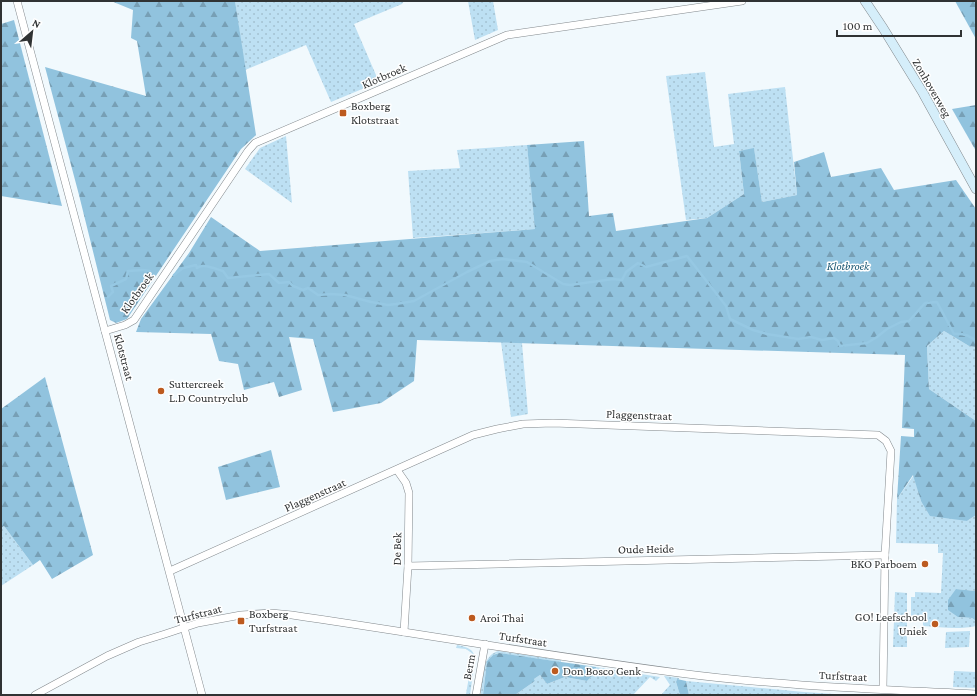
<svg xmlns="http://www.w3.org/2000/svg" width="977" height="696" font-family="'Crimson Pro',serif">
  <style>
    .green { fill: url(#green-dots) }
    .forest { fill: url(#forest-firs) }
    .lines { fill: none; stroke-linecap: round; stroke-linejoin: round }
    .stream { stroke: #96c8e3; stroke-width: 2.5 }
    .street-casing { stroke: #82888c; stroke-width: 8 }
    .secondary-casing { stroke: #82888c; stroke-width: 10 }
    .street { stroke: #fff; stroke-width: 7 }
    .secondary { stroke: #d5eefa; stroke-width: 9 }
    .poi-dot { fill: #bc5a1f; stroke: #fff; stroke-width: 1.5 }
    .labels { text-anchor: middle; stroke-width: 3; stroke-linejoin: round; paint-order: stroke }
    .street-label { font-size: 12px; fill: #303334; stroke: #fff }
    .poi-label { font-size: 12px; fill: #303334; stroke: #fff; text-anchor: start }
    .park-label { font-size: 12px; font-style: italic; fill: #1b5874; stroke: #fff }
  </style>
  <defs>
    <pattern id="green-dots" width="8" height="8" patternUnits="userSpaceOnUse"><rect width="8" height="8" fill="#bde0f3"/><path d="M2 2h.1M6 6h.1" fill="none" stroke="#a3c1d1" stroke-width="1.8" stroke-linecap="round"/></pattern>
    <pattern id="forest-firs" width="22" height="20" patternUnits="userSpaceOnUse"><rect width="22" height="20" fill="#91c3de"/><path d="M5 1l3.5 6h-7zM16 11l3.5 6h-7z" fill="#779fb5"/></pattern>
  </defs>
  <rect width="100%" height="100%" fill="#f1f9fd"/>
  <!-- green -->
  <g class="green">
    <path d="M235,1H404L402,4L354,24L379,82L331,102L306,45L245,70Z"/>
    <path d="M468,1H493L498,30L475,40Z"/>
    <path d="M705,72L714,147L734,144L728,94L785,87L797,195L762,202L754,149L739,151L744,194L707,218L686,220L666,76Z"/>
    <path d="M286,136L292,203L245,169L260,148Z"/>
    <path d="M527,145L536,229L413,238L408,171L460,168L457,150Z"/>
    <path d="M944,331L969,346L976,347V421L929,389L927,346Z"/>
    <path d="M501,342L522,343L528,414L511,417Z"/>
    <path d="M914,475L921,501L967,521L976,515V591L956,589L958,617L972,618L976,621V626C959,630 940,627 923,626V618H911V597H915V592L941,593L943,553H938V544L896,543L897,499Z"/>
    <path d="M4,526L33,565L1,586V528Z"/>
    <path d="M895,592L907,593V647H893Z"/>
    <path d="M970,631L969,647L945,648L946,632Z"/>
    <path d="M457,645C466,647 474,648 475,659L470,695H466V694L473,654L466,649L456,648Z"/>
    <path d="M498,651L561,660V662L498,653L493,655L487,661L483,695H481C482,680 481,656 498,651Z"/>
    <path d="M596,667L660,677L656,681L650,677L633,695H515L535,681L534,679L540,675L547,684L565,677L587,681L596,672Z"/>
    <path d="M954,671L976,672V688L953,687Z"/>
    <path d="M664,676L679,678V680L677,679L676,682L680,695H661L670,685Z"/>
    <path d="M686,681L804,692L850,695H689Z"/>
  </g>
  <!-- forest -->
  <g class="forest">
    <path d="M111,1H235L256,135L241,149L127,319L116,323L110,320L79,195L45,67L146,96L137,41L131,38L133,10Z"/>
    <path d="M955,1H976V39Z"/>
    <path d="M14,20L62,206L1,196V24Z"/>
    <path d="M976,105V151L952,109Z"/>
    <path d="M584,141L589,216L613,213L616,231L707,218L744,194L739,151L754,148L762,202L797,195L794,162L824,152L831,177L881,168L894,190L956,180L976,209V347L969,346L944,331L927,346L929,389L976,421V515L967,521L930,516L921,501L913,475L897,499L901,436L914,437V429L902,428L905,355L417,340L414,381L381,403L333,412L313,339L289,337L302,390L279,397L274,382L244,390L238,364L219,361L211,334L136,332L141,319L189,253L211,217L260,251L535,229L527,145Z"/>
    <path d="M45,377L93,555L52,579L40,560L33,565L4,526L1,528V409Z"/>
    <path d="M271,450L280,487L226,500L218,467Z"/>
    <path d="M956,589L976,591V621L972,618L958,617L948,610V600Z"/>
    <path d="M499,653L596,667V672L587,681L565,677L547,684L540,675L534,679L535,681L515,695H483L487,661L493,655Z"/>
    <path d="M677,679L686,681L689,695H680L676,682Z"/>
  </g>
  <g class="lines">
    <!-- stream -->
    <g class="stream">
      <path d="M174,275L183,268L196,265L197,268C203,263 215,269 223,271L228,278L269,274L279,283L289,282L293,286L303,290L308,288L318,295L331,294L345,295L371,302L388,305L396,304L414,301L467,272L490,261L503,259L527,262L563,284L570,285L613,279L622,280L626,272L638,263L646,267L687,256L726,306L730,319L753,330L767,334L798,339L811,337L822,340L834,338L838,341L840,346L867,343L877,337L887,329L901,322L909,321L925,303L937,302L954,334C963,333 969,335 976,341"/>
      <path d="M108,297L113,292L111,286L126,279L128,271L143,270L150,271"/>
    </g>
    <!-- street casing -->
    <g class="street-casing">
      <g id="street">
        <path d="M17,1L202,695"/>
        <path d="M105,331L125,325L134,320L248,151L255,143L507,35L742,1"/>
        <path d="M397,470L406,483L409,493L408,566L404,632"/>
        <path d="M408,566L885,555"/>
        <path d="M170,571L473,435L497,429L523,424L553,423L878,435L886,441L891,451L885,555L883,689"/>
        <path d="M35,695L107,656L139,642L165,634L198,623L241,615L271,613L292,615C421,634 550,656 679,673C777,686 877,689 976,694"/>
        <path d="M476,695L485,644"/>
      </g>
    </g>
    <!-- secondary casing -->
    <g class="secondary-casing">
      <path id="secondary" d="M865,1L883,28L923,93L976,189"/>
    </g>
    <!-- street -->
    <use href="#street" class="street"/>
    <!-- secondary -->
    <use href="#secondary" class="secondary"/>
  </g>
  <!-- markers -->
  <g class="poi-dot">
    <rect x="339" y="109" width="8" height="8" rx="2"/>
    <circle cx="161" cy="391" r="4"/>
    <circle cx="925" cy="564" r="4"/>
    <circle cx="472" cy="618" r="4"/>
    <rect x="237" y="617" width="8" height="8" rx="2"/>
    <circle cx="935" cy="624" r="4"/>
    <circle cx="555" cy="671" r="4"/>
  </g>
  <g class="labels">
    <!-- street labels -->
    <g class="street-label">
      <text transform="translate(384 76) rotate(-23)" y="4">Klotbroek</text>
      <text transform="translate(932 88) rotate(60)" y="4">Zonhoverweg</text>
      <text transform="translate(137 293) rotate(-54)" y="4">Klotbroek</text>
      <text transform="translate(124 357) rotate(75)" y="4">Klotstraat</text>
      <text transform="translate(639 415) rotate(2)" y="4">Plaggenstraat</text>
      <text transform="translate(315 495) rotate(-24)" y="4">Plaggenstraat</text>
      <text transform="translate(397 549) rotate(-89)" y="4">De Bek</text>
      <text transform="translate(646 549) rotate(-1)" y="4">Oude Heide</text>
      <text transform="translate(198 614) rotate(-14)" y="4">Turfstraat</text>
      <text transform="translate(523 639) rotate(9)" y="4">Turfstraat</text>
      <text transform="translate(469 667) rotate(-79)" y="4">Berm</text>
      <text transform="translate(843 676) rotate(3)" y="4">Turfstraat</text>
    </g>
    <!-- poi labels -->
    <g class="poi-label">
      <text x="351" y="110">Boxberg<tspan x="351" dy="14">Klotstraat</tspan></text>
      <text x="169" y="388">Suttercreek<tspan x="169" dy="14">L.D Countryclub</tspan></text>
      <text x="917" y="568" text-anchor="end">BKO Parboem</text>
      <text x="249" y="618">Boxberg<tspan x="249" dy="14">Turfstraat</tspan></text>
      <text x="927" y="621" text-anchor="end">GO! Leefschool<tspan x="927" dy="14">Uniek</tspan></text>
      <text x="480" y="622">Aroi Thai</text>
      <text x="563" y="675">Don Bosco Genk</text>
    </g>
    <!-- park labels -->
    <g class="park-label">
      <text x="848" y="270">Klotbroek</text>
    </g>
  </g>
  <!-- border -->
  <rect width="977" height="696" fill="none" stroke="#303334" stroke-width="4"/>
  <!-- north arrow -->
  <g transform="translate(32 32) rotate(28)" stroke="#ffffff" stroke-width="3" paint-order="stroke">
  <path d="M0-3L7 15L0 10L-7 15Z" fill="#303334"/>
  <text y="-6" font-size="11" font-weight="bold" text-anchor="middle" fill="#303334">N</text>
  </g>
  <!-- scale -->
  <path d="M837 30v6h124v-6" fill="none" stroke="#303334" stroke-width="2"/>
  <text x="843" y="30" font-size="12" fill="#303334" stroke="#ffffff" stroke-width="3" paint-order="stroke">100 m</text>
</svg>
